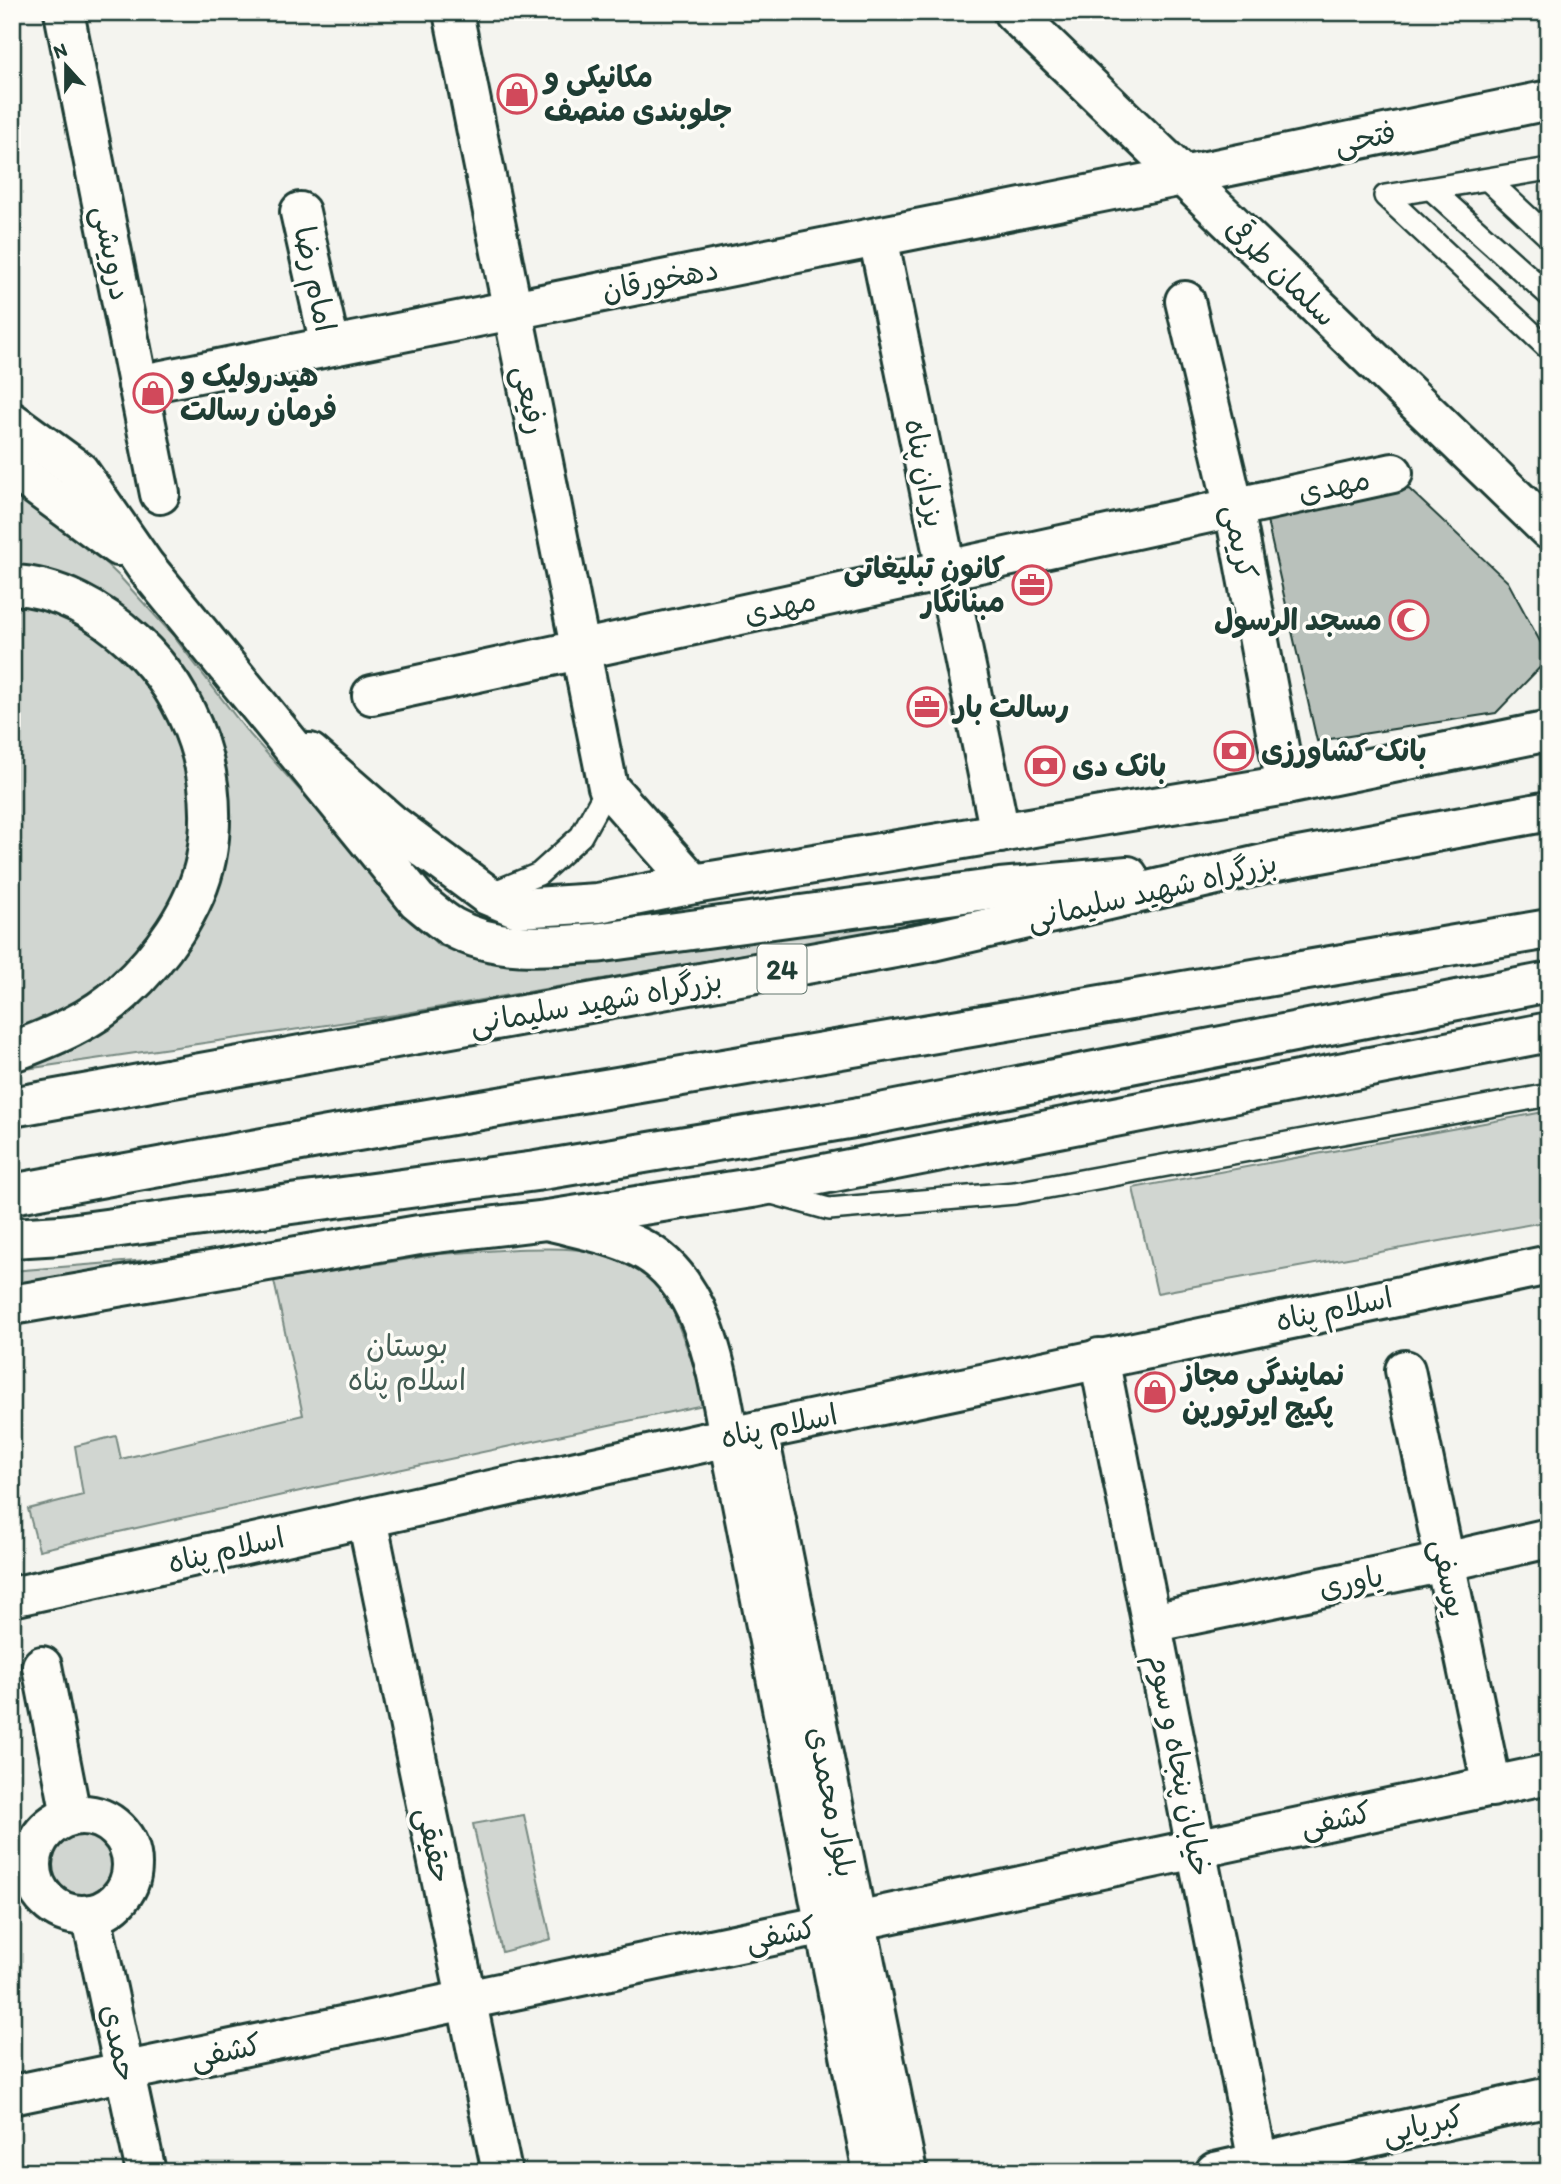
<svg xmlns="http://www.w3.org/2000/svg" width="1561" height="2184" font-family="Itim,'Playpen Sans Arabic',sans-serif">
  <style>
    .green { fill: #d1d6d1; stroke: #788a82; stroke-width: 2 }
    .building { fill: #b9c1bb; stroke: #1f3d34; stroke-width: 2 }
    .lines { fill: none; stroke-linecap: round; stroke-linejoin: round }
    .service-casing { stroke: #1f3d34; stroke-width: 26 }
    .minor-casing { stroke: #1f3d34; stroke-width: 44 }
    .secondary-casing { stroke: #1f3d34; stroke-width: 44 }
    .primary-casing { stroke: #1f3d34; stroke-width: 44 }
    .trunk-casing { stroke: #1f3d34; stroke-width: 44 }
    .service { stroke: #fdfcf7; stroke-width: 21 }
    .minor { stroke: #fdfcf7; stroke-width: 38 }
    .secondary { stroke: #fdfcf7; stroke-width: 38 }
    .primary { stroke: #fdfcf7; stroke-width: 38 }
    .trunk { stroke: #fdfcf7; stroke-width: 38 }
    .labels { text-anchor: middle; stroke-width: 7; stroke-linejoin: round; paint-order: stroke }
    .shield { fill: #fdfcf7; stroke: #62766e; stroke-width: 2 }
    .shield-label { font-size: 28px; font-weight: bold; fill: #1f3d34 }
    .poi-label { font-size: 30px; font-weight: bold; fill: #1f3d34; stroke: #fdfcf7; text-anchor: start }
    .street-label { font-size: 30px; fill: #1f3d34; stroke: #fdfcf7 }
    .park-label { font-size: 30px; fill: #435c53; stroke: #fdfcf7 }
  </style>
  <rect width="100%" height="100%" fill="#f4f4ef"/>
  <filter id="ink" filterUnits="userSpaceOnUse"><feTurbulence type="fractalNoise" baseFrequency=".0143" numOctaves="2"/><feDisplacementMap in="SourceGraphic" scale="14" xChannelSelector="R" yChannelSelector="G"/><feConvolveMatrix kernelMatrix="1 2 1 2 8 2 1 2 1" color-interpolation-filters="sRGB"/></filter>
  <g filter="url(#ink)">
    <!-- green -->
    <g class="green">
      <path d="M12,489L71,530L120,577L171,633L246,730L438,945L493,961L525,966L592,964L1012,903L866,933L395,1015L12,1071V1060L188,936L194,692L12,569Z"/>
      <path d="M12,597L50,609L82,625L152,679L183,737L196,797L191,851L173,900L120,978L71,1012L12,1036Z"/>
      <path d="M1549,1111V1221L1157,1293L1133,1188Z"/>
      <path d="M517,1249C575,1248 639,1244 670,1303L708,1404L318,1487L39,1550L28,1509L83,1495L75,1446L116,1436L121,1459L303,1415L274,1281L440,1254Z"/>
      <path d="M185,1257L12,1289V1271Z"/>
      <path d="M524,1815L551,1939L502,1952L473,1824Z"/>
      <circle cx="81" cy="1863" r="33"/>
    </g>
    <!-- building -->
    <path class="building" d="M1409,489L1508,582L1549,658L1496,713L1317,741L1267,521Z"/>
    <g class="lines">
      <!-- service casing -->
      <g class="service-casing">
        <g id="service">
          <path d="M1549,169L1385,196L1549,349"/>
          <path d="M1488,180L1549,237"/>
          <path d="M1431,189L1549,295"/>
          <path d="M487,895L539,874L581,836L608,787"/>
          <path d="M768,1192L829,1209L1015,1193L1549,1095"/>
        </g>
      </g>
      <!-- minor casing -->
      <g class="minor-casing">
        <g id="minor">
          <path d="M64,12L160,494"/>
          <path d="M453,12L608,787L694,884"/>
          <path d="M300,212L330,346"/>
          <path d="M878,237L1000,833"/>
          <path d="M1185,301L1234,508L1286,785"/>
          <path d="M138,385L1182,176"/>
          <path d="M372,695L1393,473"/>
          <path d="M1099,1358L1260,2172"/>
          <path d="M1405,1370L1492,1787"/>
          <path d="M758,1431L907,2172"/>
          <path d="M367,1519L502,2172"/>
          <path d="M12,1597L729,1437L873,2172"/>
          <path d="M1152,1623L1445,1562L1549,1538"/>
          <path d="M42,1666L71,1815"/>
          <circle cx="82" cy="1865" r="50"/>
          <path d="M91,1914L146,2172"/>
          <path d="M12,2095L825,1925L856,1921L1549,1774"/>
          <path d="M1215,2172L1549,2097"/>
        </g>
      </g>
      <!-- secondary casing -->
      <g class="secondary-casing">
        <g id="secondary">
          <path d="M1013,12L1549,530"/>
          <path d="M1182,176L1549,100"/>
        </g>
      </g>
      <!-- primary casing -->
      <g class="primary-casing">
        <g id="primary">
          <path d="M310,753L393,825L487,895L518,908L598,903L694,884L1286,785L1549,731"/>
          <path d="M860,1117L1549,982"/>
          <path d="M547,1220C577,1228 612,1234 640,1248C705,1280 717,1373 729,1437L1549,1265"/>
        </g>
      </g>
      <!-- trunk casing -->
      <g class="trunk-casing">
        <g id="trunk">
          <path d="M12,422L79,471L145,566L417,900C428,909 440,920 452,927C498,953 553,946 603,942L1000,888L1128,876"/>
          <path d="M12,468L118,546"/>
          <path d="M12,585C57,586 102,612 134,642C193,697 221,779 206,859C196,909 160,958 123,992C92,1021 52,1037 12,1052"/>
          <path d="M12,1107L928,942L1277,861L1549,811"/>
          <path d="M12,1194L328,1136L1549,929"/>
          <path d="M12,1238L61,1235L536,1171L860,1117"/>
          <path d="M12,1305L419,1235L547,1220L752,1188L1549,1032"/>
        </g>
      </g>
      <!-- service -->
      <use href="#service" class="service"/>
      <!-- minor -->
      <use href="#minor" class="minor"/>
      <!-- secondary -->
      <use href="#secondary" class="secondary"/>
      <!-- primary -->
      <use href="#primary" class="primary"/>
      <!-- trunk -->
      <use href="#trunk" class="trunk"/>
    </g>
  </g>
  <!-- icons -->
  <defs>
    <g id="shop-ring" transform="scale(2.0125)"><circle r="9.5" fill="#fdfcf7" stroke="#d1495b" stroke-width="1.5"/><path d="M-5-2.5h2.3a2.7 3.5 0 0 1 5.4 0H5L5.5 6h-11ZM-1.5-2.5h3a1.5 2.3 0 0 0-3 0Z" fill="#d1495b"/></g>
    <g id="office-ring" transform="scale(2.0125)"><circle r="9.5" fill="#fdfcf7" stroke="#d1495b" stroke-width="1.5"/><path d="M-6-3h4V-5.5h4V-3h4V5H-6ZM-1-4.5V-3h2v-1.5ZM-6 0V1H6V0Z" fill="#d1495b"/></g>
    <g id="mosque-ring" transform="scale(2.0125)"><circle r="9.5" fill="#fdfcf7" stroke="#d1495b" stroke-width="1.5"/><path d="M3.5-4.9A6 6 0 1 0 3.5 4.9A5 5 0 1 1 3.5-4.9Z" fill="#d1495b"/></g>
    <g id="bank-ring" transform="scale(2.0125)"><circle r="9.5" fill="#fdfcf7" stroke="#d1495b" stroke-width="1.5"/><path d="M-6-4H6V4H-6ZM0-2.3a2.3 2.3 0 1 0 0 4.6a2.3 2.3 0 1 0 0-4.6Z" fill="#d1495b"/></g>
  </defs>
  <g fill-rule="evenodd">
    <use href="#shop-ring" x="517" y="94"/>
    <use href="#shop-ring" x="153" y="393"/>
    <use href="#office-ring" x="1032" y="585"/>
    <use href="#mosque-ring" x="1409" y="620"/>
    <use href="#office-ring" x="927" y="707"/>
    <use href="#bank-ring" x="1234" y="751"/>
    <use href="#bank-ring" x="1045" y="766"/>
    <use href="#shop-ring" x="1155" y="1392"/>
  </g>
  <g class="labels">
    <!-- shield labels -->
    <rect class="shield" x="757.5" y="944.5" width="49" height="49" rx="5"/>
    <g class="shield-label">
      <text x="782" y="979">24</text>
    </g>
    <!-- poi labels -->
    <g class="poi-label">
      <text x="544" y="87">مکانیکی و<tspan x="544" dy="34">جلوبندی منصف</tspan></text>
      <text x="180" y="386">هیدرولیک و<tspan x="180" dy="34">فرمان رسالت</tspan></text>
      <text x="1005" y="578" text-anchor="end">کانون تبلیغاتی<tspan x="1005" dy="34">مبنانگار</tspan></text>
      <text x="1382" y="630" text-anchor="end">مسجد الرسول</text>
      <text x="954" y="717">رسالت بار</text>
      <text x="1261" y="761">بانک کشاورزی</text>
      <text x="1072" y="776">بانک دی</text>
      <text x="1182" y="1385">نمایندگی مجاز<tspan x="1182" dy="34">پکیج ایرتورپن</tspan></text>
    </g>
    <!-- street labels -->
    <g class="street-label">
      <text transform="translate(1365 138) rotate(-12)" y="10">فتحی</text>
      <text transform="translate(112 253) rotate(79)" y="10">درویشی</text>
      <text transform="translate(1281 272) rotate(44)" y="10">سلمان طرقی</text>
      <text transform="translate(315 279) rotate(78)" y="10">امام رضا</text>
      <text transform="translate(660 280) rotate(-11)" y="10">دهخورقان</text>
      <text transform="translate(530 400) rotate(79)" y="10">رفیعی</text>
      <text transform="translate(925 473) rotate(79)" y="10">یزدان پناه</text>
      <text transform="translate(1334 486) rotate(-12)" y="10">مهدی</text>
      <text transform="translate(1240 542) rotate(79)" y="10">کریمی</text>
      <text transform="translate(780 607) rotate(-12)" y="10">مهدی</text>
      <text transform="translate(1152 891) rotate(-13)" y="10">بزرگراه شهید سلیمانی</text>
      <text transform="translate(596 1002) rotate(-10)" y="10">بزرگراه شهید سلیمانی</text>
      <text transform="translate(1334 1309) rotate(-12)" y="10">اسلام پناه</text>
      <text transform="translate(779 1426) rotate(-12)" y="10">اسلام پناه</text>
      <text transform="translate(226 1550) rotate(-13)" y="10">اسلام پناه</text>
      <text transform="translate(1449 1578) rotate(78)" y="10">یوسفی</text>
      <text transform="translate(1351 1582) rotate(-12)" y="10">یاوری</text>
      <text transform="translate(1180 1765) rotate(79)" y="10">خیابان پنجاه و سوم</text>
      <text transform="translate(832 1802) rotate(79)" y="10">بلوار محمدی</text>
      <text transform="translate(1336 1819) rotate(-12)" y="10">کشفی</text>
      <text transform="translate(434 1845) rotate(78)" y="10">حقیقی</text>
      <text transform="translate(781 1934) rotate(-12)" y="10">کشفی</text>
      <text transform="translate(119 2043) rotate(78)" y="10">حمدی</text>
      <text transform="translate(226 2051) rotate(-12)" y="10">کشفی</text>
      <text transform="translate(1423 2125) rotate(-13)" y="10">کبریایی</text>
    </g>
    <!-- park labels -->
    <g class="park-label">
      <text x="407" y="1356">بوستان<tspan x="407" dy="34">اسلام پناه</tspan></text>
    </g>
  </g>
  <!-- margin -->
  <rect width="1561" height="2184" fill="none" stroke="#fdfcf7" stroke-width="42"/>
  <rect x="21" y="21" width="1519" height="2142" fill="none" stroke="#1f3d34" stroke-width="2.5" filter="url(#ink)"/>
  <!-- north arrow -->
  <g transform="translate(66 66) rotate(339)" stroke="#fdfcf7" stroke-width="5" paint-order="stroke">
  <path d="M0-5L12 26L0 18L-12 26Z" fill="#1f3d34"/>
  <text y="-10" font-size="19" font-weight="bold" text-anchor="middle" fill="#1f3d34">N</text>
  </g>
</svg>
